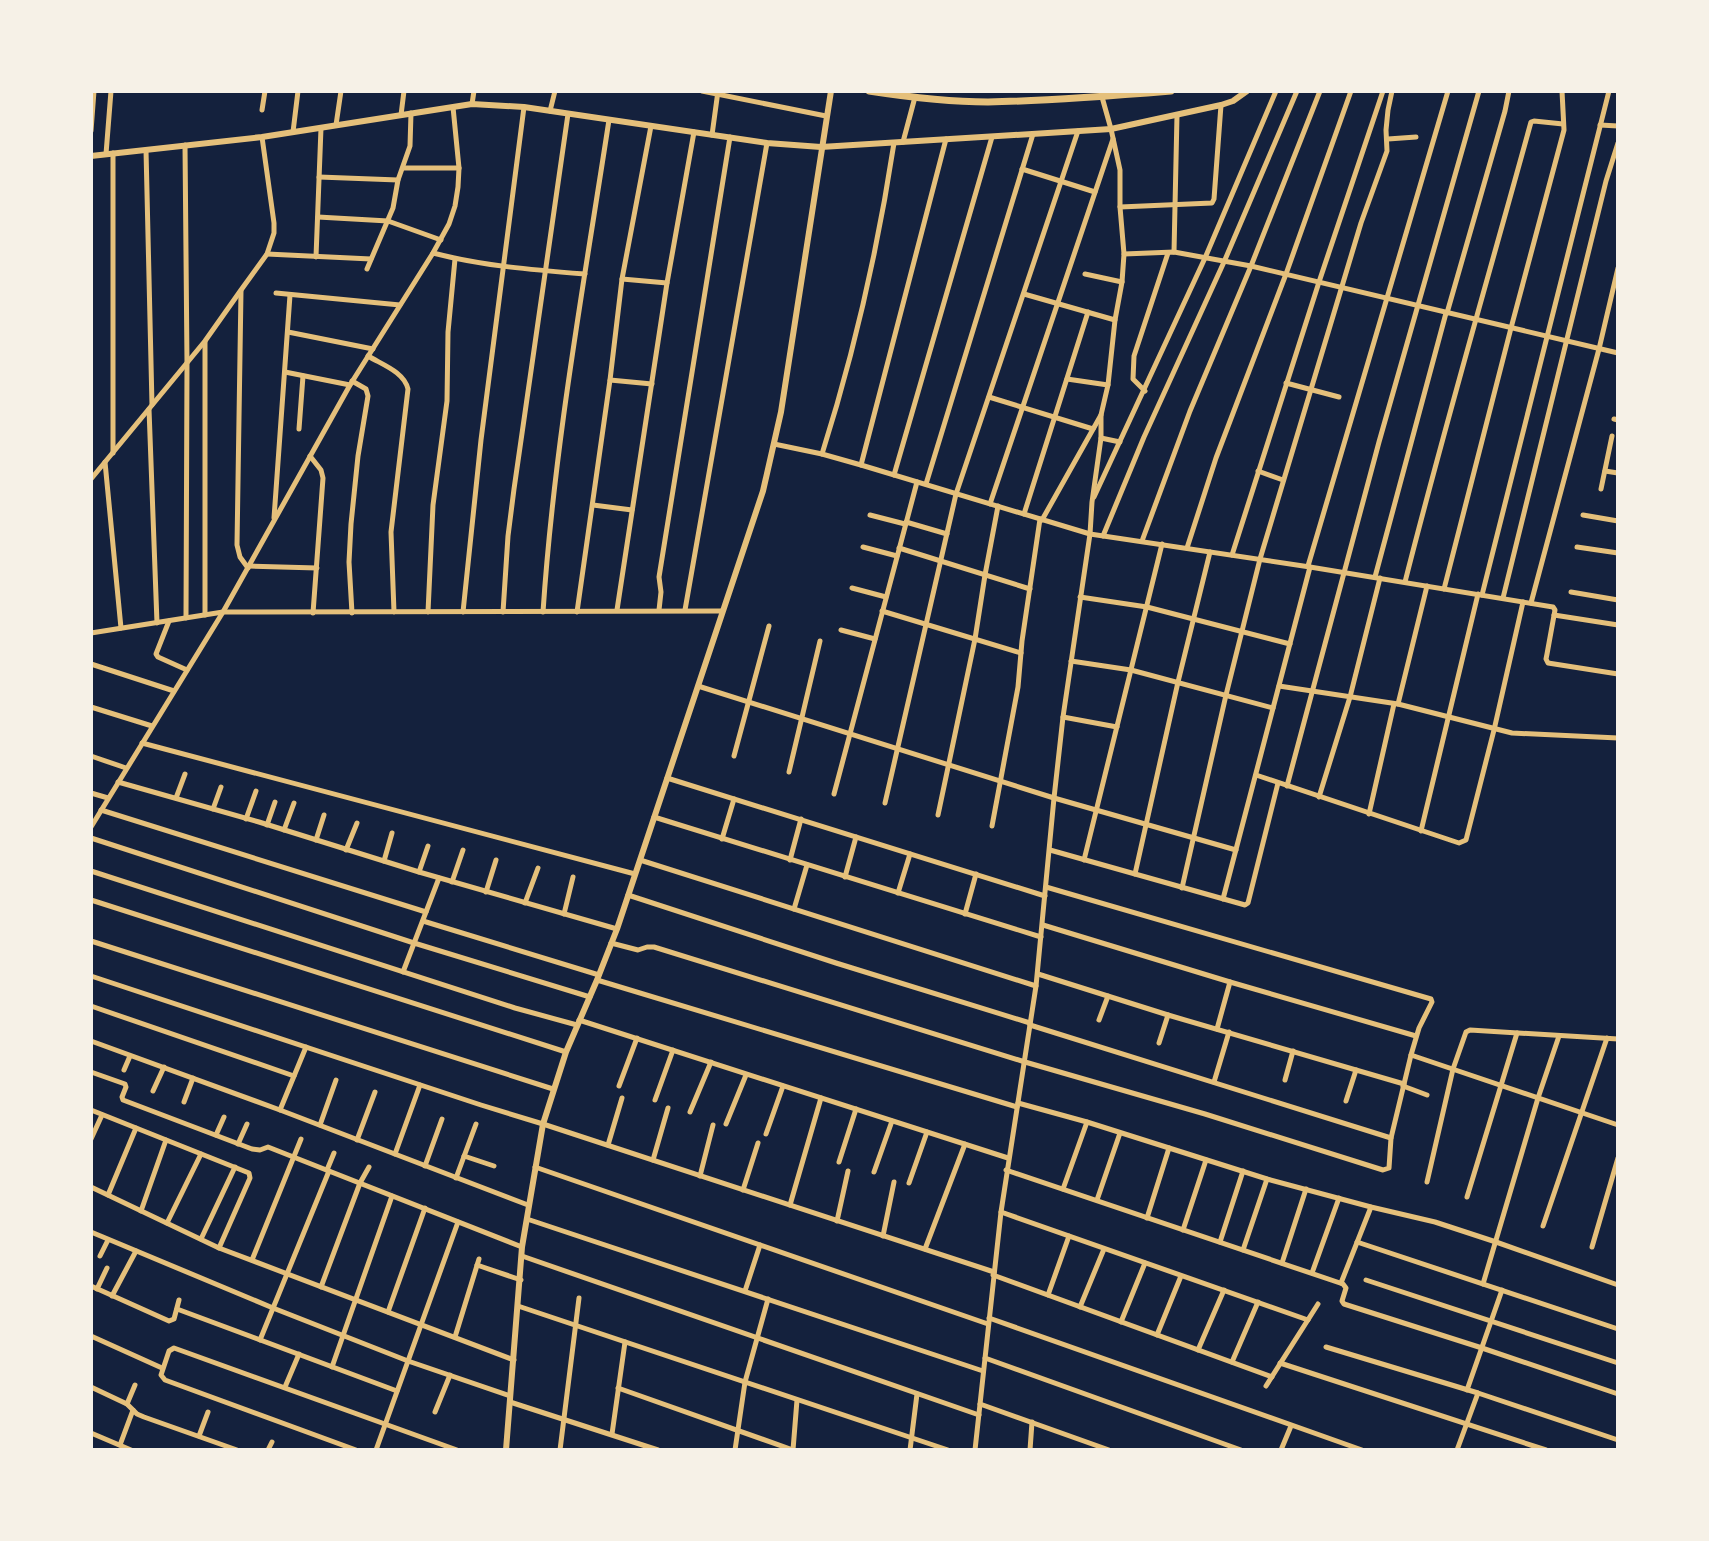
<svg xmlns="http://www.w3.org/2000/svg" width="1709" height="1541" font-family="Montserrat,sans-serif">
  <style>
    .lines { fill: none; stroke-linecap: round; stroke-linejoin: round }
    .minor { stroke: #e5c07b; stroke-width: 5 }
    .tertiary { stroke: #e5c07b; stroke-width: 6 }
    .secondary { stroke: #e5c07b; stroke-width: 7 }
  </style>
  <rect width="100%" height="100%" fill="#14213d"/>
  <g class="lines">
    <!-- minor -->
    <g class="minor">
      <path d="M702,91L826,116"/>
      <path d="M472,104L474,91"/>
      <path d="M262,110L265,91"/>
      <path d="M550,111L555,91"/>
      <path d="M401,115L404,91"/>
      <path d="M336,125L341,91"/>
      <path d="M1600,125L1618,126"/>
      <path d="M91,131L94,91"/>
      <path d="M293,132L298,91"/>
      <path d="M712,135L718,91"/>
      <path d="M1388,139L1416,137"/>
      <path d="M903,142L915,97"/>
      <path d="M185,145L187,363L186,618"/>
      <path d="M146,150L152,405"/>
      <path d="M106,154L111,91"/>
      <path d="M403,168H459"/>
      <path d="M1022,169L1095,192"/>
      <path d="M319,177L398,180"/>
      <path d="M1120,207L1212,203L1214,199L1221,105"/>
      <path d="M318,217L388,221L441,240"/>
      <path d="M1174,252L1177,115"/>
      <path d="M433,253C483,266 534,270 585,274"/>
      <path d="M267,254L371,259"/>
      <path d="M1124,254L1174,252L1251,266L1618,353"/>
      <path d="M316,257L321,128"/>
      <path d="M367,269L393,208L398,180L410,146L411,113"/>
      <path d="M1085,274L1122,282"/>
      <path d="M622,279L667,283"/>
      <path d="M241,291L237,545L240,557L248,568"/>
      <path d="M276,293L400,305"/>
      <path d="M1024,294L1115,320"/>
      <path d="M1447,313L1505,111L1509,91"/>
      <path d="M288,332L373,349"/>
      <path d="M368,356C383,365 404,372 408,389L391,532L394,612"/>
      <path d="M285,372L350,385"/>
      <path d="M1067,379L1108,385"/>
      <path d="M610,380L652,384"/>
      <path d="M1286,383L1339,397"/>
      <path d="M1145,391L1133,379L1134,356L1168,253"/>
      <path d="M989,397L1093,429"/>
      <path d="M149,409L157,623"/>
      <path d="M1614,419L1618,420"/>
      <path d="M299,429L303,376"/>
      <path d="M1101,438L1120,442"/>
      <path d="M774,444L822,454L861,465L1090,534L1310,567L1553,607L1555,610L1547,654L1546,659L1548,663L1618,674"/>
      <path d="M113,453V153"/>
      <path d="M822,454C854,353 878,248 894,143"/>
      <path d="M310,456L321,470L323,478L313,613"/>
      <path d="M105,462L121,628"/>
      <path d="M861,465L946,139"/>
      <path d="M1258,471L1283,480"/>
      <path d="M1605,471L1618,473"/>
      <path d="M894,475L992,137"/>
      <path d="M91,479L205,341L241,290L267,254L274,233V223L262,137"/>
      <path d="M926,484L1033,134"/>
      <path d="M1601,489L1612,436"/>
      <path d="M1094,497L1205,258L1276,91"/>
      <path d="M990,504L1113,139"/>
      <path d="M593,505L632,510"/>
      <path d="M1024,514L1088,312"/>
      <path d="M870,515L905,524"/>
      <path d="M1583,515L1618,521"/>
      <path d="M274,518L290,295"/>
      <path d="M1042,520L1101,415"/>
      <path d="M906,522L947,534"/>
      <path d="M1103,536L1144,437L1224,262L1297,91"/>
      <path d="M1142,541L1190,411L1251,266L1320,91"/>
      <path d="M863,547L897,556"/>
      <path d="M1577,547L1618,553"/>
      <path d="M899,548L1030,589"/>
      <path d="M1187,548L1216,458L1286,274L1351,91"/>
      <path d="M1232,555L1319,282L1383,91"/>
      <path d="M249,566L317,568"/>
      <path d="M1308,566L1448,91"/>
      <path d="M1375,577L1446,313"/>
      <path d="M1405,582C1444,428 1489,275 1531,122L1534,121L1563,124"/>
      <path d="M852,588L886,597"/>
      <path d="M1444,589L1511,328L1564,130L1562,91"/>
      <path d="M1571,592L1618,600"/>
      <path d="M1482,595L1609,91"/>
      <path d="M1080,597L1147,607L1290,644"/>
      <path d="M1503,598L1606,181L1618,143"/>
      <path d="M1531,603L1599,349L1618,268"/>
      <path d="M617,610L667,283L694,132"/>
      <path d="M659,610L661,592L659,577L730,137"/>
      <path d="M685,610L767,143"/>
      <path d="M882,611L1021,653"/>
      <path d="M428,612L433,505L447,401L448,332L455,259"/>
      <path d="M463,612L481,440L524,107"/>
      <path d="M503,612L508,536L514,489L568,114"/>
      <path d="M543,612C554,447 584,283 609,120"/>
      <path d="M577,612L610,380L622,279L651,126"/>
      <path d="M352,613L349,562L351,524L358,456L368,396L366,389L352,381"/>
      <path d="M205,615V342"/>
      <path d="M1554,615L1618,625"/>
      <path d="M169,621L156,654L158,657L187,670"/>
      <path d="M841,630L875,639"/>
      <path d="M91,633L223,612L722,611"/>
      <path d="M1071,661L1131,670L1273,708"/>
      <path d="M91,664L174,691"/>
      <path d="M698,686L1054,798L1236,850"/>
      <path d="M1279,686L1398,704L1512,733L1618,738"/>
      <path d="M1398,704L1427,586"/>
      <path d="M91,707L152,726"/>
      <path d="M1063,717L1117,727"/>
      <path d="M142,743L635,874"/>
      <path d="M91,756L126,768"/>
      <path d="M734,756L769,626"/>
      <path d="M789,772L820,641"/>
      <path d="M1256,775L1459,843L1466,840L1467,836L1494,730L1523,602"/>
      <path d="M667,778L1045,896"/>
      <path d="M118,782L259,822L419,872L617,929"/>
      <path d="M1287,786L1379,442L1479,91"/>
      <path d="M91,793L108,798"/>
      <path d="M834,794L917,482"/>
      <path d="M1319,797L1350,697L1380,578"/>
      <path d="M176,798L185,774"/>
      <path d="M885,803L956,494L1078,131"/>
      <path d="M213,809L221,787"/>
      <path d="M101,810L426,912"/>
      <path d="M1369,814L1394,704"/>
      <path d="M938,815L975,639L985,575L998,506"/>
      <path d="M654,817L1041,937"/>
      <path d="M246,819L256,791"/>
      <path d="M267,825L275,802"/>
      <path d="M992,826L1018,687L1022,641L1040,519"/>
      <path d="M91,827L223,612L350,385L433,253L449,224L455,206L458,187L459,168L453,107"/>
      <path d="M284,830L294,803"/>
      <path d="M1421,831L1478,594"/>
      <path d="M91,838L414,943L590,997"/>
      <path d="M722,839L734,799"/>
      <path d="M316,840L324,815"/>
      <path d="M346,850L357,823"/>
      <path d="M1050,850L1245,905L1248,903L1278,783"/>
      <path d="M640,860L1036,986"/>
      <path d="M790,860L801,819"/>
      <path d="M1084,860L1162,544"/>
      <path d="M384,861L392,833"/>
      <path d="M91,871L515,1008L577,1025"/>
      <path d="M419,872L428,846"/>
      <path d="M1135,874L1178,682L1210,552"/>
      <path d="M845,877L856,837"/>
      <path d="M452,882L463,850"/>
      <path d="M1182,888L1226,695L1260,559L1361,223L1387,151L1386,130L1388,110L1392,91"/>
      <path d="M486,892L496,860"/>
      <path d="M898,893L910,854"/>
      <path d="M628,895L836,963L1030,1023"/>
      <path d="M1223,899L1310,567"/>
      <path d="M91,900L566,1052"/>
      <path d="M525,903L538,868"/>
      <path d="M794,909L807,865"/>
      <path d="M564,914L573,877"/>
      <path d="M965,914L976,874"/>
      <path d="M423,921L599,975"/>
      <path d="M1043,925L1230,982L1416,1036"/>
      <path d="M91,941L553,1089"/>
      <path d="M611,943L638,950L647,947H654L1025,1062L1205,1114L1383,1170L1389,1168L1391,1138L1411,1055L1419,1028L1432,1002L1431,999L1046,887"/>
      <path d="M403,972L439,878"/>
      <path d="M1038,974L1168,1015L1404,1084"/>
      <path d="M91,976L481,1105L543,1124L994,1272"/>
      <path d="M597,980L1017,1107"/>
      <path d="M91,1006L294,1076"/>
      <path d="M579,1020L1008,1158"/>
      <path d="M1099,1020L1108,996"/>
      <path d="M1030,1025L1391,1138"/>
      <path d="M1217,1029L1230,982"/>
      <path d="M91,1041L280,1110L528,1205"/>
      <path d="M1159,1043L1168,1015"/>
      <path d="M1411,1055L1618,1125"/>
      <path d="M124,1070L130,1056"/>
      <path d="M91,1072L125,1084L126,1087L122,1097L123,1100L252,1149L260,1150L268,1147L522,1247"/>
      <path d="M1285,1080L1293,1051"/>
      <path d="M1214,1082L1229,1032"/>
      <path d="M619,1086L637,1038"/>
      <path d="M1403,1086L1427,1095"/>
      <path d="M153,1091L164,1067"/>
      <path d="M655,1100L673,1050"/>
      <path d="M1346,1101L1356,1070"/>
      <path d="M184,1102L193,1078"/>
      <path d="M1018,1103L1087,1122L1267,1179L1371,1207L1435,1222L1496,1242L1618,1285"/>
      <path d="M91,1110L249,1173L250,1178L219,1248"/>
      <path d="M280,1110L306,1047"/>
      <path d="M690,1112L711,1062"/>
      <path d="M726,1124L746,1075"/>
      <path d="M320,1125L336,1080"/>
      <path d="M766,1134L783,1086"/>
      <path d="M216,1135L224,1117"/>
      <path d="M91,1139L102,1115"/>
      <path d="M357,1140L375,1092"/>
      <path d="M238,1144L247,1124"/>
      <path d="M608,1145L622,1098"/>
      <path d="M395,1154L420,1085"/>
      <path d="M464,1156L494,1166"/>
      <path d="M653,1160L668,1108"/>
      <path d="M839,1162L856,1109"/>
      <path d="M425,1166L442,1119"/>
      <path d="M535,1167L988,1324"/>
      <path d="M327,1170L334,1153"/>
      <path d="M1006,1170L1343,1284L1346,1288L1342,1301L1344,1304L1482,1348L1618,1394"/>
      <path d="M874,1172L892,1121"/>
      <path d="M700,1176L713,1125"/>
      <path d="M456,1178L476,1124"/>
      <path d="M1427,1182L1453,1069L1466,1032L1470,1030L1618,1039"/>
      <path d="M909,1183L927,1132"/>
      <path d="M91,1187L219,1248L514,1360"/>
      <path d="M1063,1189L1087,1122"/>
      <path d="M743,1190L758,1143"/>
      <path d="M108,1195L136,1128"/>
      <path d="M1467,1197L1517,1033"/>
      <path d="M1097,1200L1120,1133"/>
      <path d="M790,1205L821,1098"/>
      <path d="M141,1211L166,1140"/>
      <path d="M1001,1212L1308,1320"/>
      <path d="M1147,1218L1169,1148"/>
      <path d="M527,1219L983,1371"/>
      <path d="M837,1221L848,1171"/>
      <path d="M167,1223L201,1154"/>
      <path d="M1543,1226L1607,1038"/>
      <path d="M1183,1230L1206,1160"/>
      <path d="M91,1232L273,1308L408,1361L510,1396"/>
      <path d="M883,1236L894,1182"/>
      <path d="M201,1239L235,1167"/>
      <path d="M1220,1242L1243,1171"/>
      <path d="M1357,1242L1618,1329"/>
      <path d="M1592,1247L1618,1158"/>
      <path d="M925,1249L965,1144"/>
      <path d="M1243,1250L1267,1179"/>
      <path d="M100,1256L108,1240"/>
      <path d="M522,1256L979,1415"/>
      <path d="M252,1260L301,1139"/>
      <path d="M1282,1263L1306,1189"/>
      <path d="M477,1265L521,1280"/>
      <path d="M1312,1273L1339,1198"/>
      <path d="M993,1275L1272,1377"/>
      <path d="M1366,1280L1618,1363"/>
      <path d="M1341,1283L1371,1207"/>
      <path d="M1483,1284L1538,1098L1559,1036"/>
      <path d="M91,1286L169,1321L174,1319L179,1300"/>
      <path d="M321,1287L360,1183L369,1167"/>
      <path d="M97,1289L107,1268"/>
      <path d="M745,1291L760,1245"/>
      <path d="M1048,1295L1069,1236"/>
      <path d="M112,1296L136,1251"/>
      <path d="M518,1306L948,1450"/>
      <path d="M1080,1307L1104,1249"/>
      <path d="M177,1309L397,1391"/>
      <path d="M388,1312L425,1208"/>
      <path d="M989,1318L1362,1450"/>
      <path d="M1121,1322L1145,1263"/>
      <path d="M1157,1335L1181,1276"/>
      <path d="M91,1336L162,1368"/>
      <path d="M455,1337L479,1259"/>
      <path d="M260,1340L329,1171"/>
      <path d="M1326,1347L1478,1393L1618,1440"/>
      <path d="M1198,1350L1224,1290"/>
      <path d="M985,1358L1241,1450"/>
      <path d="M1232,1362L1258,1302"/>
      <path d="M1280,1363L1546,1450"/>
      <path d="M332,1367L392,1196"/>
      <path d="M1266,1386L1318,1304"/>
      <path d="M91,1387L127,1404L137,1414L144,1417L237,1450"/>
      <path d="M285,1387L299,1354"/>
      <path d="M618,1388L793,1450L797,1400"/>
      <path d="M1467,1390L1502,1290"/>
      <path d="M510,1402L658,1450"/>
      <path d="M127,1404L135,1385"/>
      <path d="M980,1404L1109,1450"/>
      <path d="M435,1412L450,1375"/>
      <path d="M91,1433L131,1450"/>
      <path d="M612,1434L625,1342"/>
      <path d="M199,1436L208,1412"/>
      <path d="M120,1445L133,1410"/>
      <path d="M268,1450L272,1442"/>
      <path d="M356,1450L165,1380L161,1375L169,1351L174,1348L457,1450"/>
      <path d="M376,1450L458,1222"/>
      <path d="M560,1450L579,1298"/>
      <path d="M735,1450L745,1382L768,1299"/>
      <path d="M910,1450L917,1394"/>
      <path d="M975,1450L1001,1212L1036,986L1054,798L1063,717L1090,534L1092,502L1101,438V415L1108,385L1115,320L1122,282L1124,254L1120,207V170L1111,129L1102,97"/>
      <path d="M1030,1450L1032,1422"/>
      <path d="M1281,1450L1291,1426"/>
      <path d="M1457,1450L1478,1393"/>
    </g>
    <!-- tertiary -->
    <g class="tertiary">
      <path d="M91,156L262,137L472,104L524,107L767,143L821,147L1111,129L1221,105L1233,101L1247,91"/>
      <path d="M506,1450L522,1247L543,1124L566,1052L597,980L617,929L763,491L781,412L831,91"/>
    </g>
    <!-- secondary -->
    <path class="secondary" d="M869,91C908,97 948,102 988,102C1049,101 1110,96 1171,91"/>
  </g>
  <!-- border -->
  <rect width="1709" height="1541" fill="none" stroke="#f6f1e7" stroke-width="186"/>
</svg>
